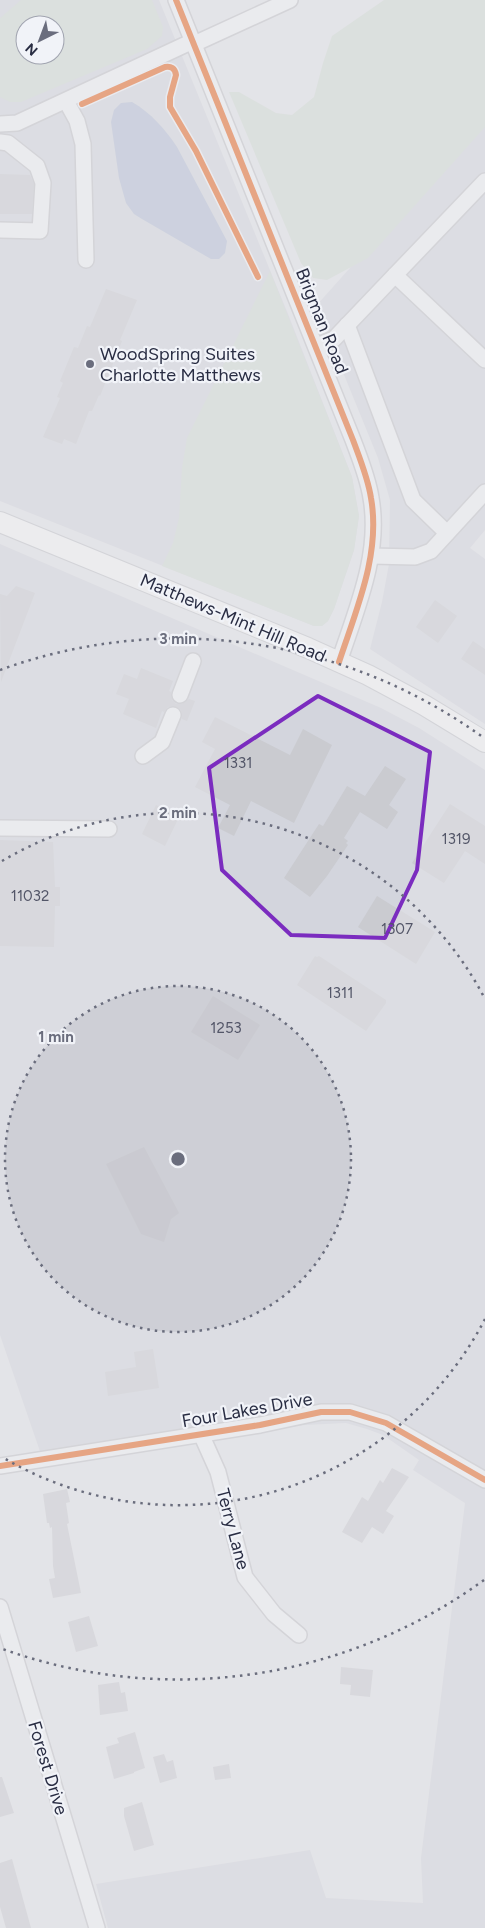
<svg xmlns="http://www.w3.org/2000/svg" width="485" height="1928" font-family="Figtree,sans-serif">
  <style>
    .built { fill: #d3d5dd; fill-rule: evenodd }
    .green { fill: #d1dbd3; fill-rule: evenodd }
    .water { fill: #b1bbd4 }
    .building { fill: #cacbd0 }
    .lines { fill: none; stroke-linecap: round; stroke-linejoin: round }
    .minor-casing { stroke: #c0c1c6; stroke-width: 18 }
    .major-casing { stroke: #bfc1c6; stroke-width: 22 }
    .minor { stroke: #f2f3f5; stroke-width: 15 }
    .major { stroke: #f6f6f7; stroke-width: 20 }
    .cycleway-casing { stroke: #f1f3f8; stroke-width: 9 }
    .cycleway { stroke: #e8590c; stroke-width: 6 }
    .marked { fill: none; stroke: #7b2cbf; stroke-width: 4; stroke-linejoin: round }
    .ring { fill: none; stroke: #6a6d7d; stroke-width: 2.5; stroke-dasharray: 2.5 5 }
    .poi-dot { fill: #6a6d7d; stroke: #f1f3f8; stroke-width: 2 }
    .labels { text-anchor: middle; stroke-width: 4.5; stroke-linejoin: round; paint-order: stroke }
    .number-label { font-size: 15px; fill: #535668 }
    .street-label { font-size: 18px; fill: #292d43; stroke: #f1f3f8 }
    .poi-label { font-size: 18px; fill: #292d43; stroke: #f1f3f8; text-anchor: start }
    .centre { fill: #6a6d7d; stroke: #f1f3f8; stroke-width: 2.5 }
    .ring-label { font-size: 15px; text-anchor: middle; font-weight: bold; fill: #6a6d7d; stroke: #f1f3f8; stroke-width: 4.5; stroke-linejoin: round; paint-order: stroke }
  </style>
  <rect width="100%" height="100%" fill="#e3e4e8"/>
  <!-- built -->
  <g class="built">
    <path d="M0,0H159L288,314L352,477L359,516L354,550L334,609L328,621L322,626H314L0,501ZM25,25H55V55H25Z"/>
    <path d="M485,117V530L470,548L485,559V724L370,649L382,602L389,564L390,500L378,458L316,306Z"/>
    <path d="M0,544L381,708L419,728L485,770V1928H108L96,1884L310,1850L326,1898L423,1903L421,1858L465,1503L413,1470L419,1460L383,1435L367,1429L346,1423L305,1425L44,1463L0,1335Z"/>
  </g>
  <!-- green -->
  <g class="green">
    <path d="M21,0H152L163,27L162,36L147,49L21,102H10L0,97V18ZM25,25H55V55H25Z"/>
    <path d="M384,0H485V127L368,258L327,280L313,278L301,263L229,92H239L276,113L292,115L314,97L323,63L332,36Z"/>
    <path d="M270,271L352,477L359,516L354,550L334,609L328,621L322,626H314L162,566L173,543L179,518L182,468L187,438Z"/>
  </g>
  <!-- water -->
  <path class="water" d="M132,102C151,113 165,129 177,147L227,241L225,253L219,259H211L142,219L134,214L126,203L119,178L111,122L114,110L121,103Z"/>
  <!-- building -->
  <g class="building">
    <path d="M0,174L30,175L34,184L32,214H0Z"/>
    <path d="M106,289L137,300L120,340L122,341L100,396L99,395L92,411H89L76,444L64,439L62,444L43,437L60,398L57,397L63,383L60,381L74,347L78,348L87,326L90,327Z"/>
    <path d="M16,586L35,593L1,682L0,594L7,596Z"/>
    <path d="M435,600L457,616L438,643L416,627Z"/>
    <path d="M473,641L485,649V675L461,659Z"/>
    <path d="M141,668L173,681L169,691L171,692L172,700L176,704H182L189,699L195,701L187,721L182,719V713L180,709L172,706L168,707L164,712L162,711L156,728L123,714L129,699L116,694L124,674L137,679Z"/>
    <path d="M215,717L290,755L303,729L332,745L294,823L251,801L234,836L218,828L230,805L195,787L215,749L202,742Z"/>
    <path d="M385,766L406,779L389,805L398,812L387,829L360,812L344,838L348,841L346,843L348,845L327,876L310,897L284,878L319,824L323,826L347,786L365,796Z"/>
    <path d="M450,804L485,826V864L465,851L444,883L412,863Z"/>
    <path d="M156,805L179,817L165,846L142,834Z"/>
    <path d="M0,840L53,842L55,887H60V906H55L54,947L0,946Z"/>
    <path d="M377,896L435,932L416,964L358,927Z"/>
    <path d="M315,956L317,957L319,956L386,1000V1003L366,1031L297,985Z"/>
    <path d="M213,996L260,1025L238,1060L191,1032Z"/>
    <path d="M144,1147L179,1213L171,1219L164,1242L141,1234L106,1164Z"/>
    <path d="M153,1349L159,1388L108,1396L105,1372L136,1367L134,1352Z"/>
    <path d="M392,1468L409,1477L386,1511L394,1516L383,1534L372,1527L362,1543L342,1532L362,1497L368,1501L380,1480L383,1483Z"/>
    <path d="M67,1489L70,1502L66,1503L69,1523L67,1524L81,1593L53,1598L49,1579L55,1578L53,1566L52,1527L50,1528L49,1523H47L43,1494Z"/>
    <path d="M89,1616L98,1646L76,1652L68,1622Z"/>
    <path d="M341,1667L373,1670L370,1697L350,1695L351,1685L340,1684Z"/>
    <path d="M119,1682L121,1693L125,1692L128,1711L100,1715L98,1685Z"/>
    <path d="M135,1732L145,1768L134,1772V1773L114,1779L106,1747L119,1743L117,1738Z"/>
    <path d="M164,1754L167,1762L173,1760L177,1778L160,1783L153,1757Z"/>
    <path d="M229,1764L231,1778L215,1780L213,1767Z"/>
    <path d="M0,1777H2L14,1813L0,1817Z"/>
    <path d="M142,1802L154,1845L134,1851L124,1816V1808Z"/>
    <path d="M12,1859L31,1928H6L0,1907V1863Z"/>
  </g>
  <g class="lines">
    <!-- minor casing -->
    <g class="minor-casing">
      <g id="minor">
        <path d="M176,0L353,440C360,459 368,478 371,498C381,554 356,610 339,662"/>
        <path d="M194,44L290,0"/>
        <path d="M66,101L77,121L83,144L86,260"/>
        <path d="M0,124L17,123L193,41"/>
        <path d="M0,142L8,143L37,166L43,183L40,231L0,230"/>
        <path d="M395,275L485,181"/>
        <path d="M347,325L413,500L447,533"/>
        <path d="M316,346L334,339L395,275L485,360"/>
        <path d="M371,556L415,557L431,551L485,492"/>
        <path d="M180,695L193,661"/>
        <path d="M143,756L162,742L173,715"/>
        <path d="M0,828L109,829"/>
        <path d="M201,1434L218,1472L245,1577L274,1614L299,1635"/>
        <path d="M0,1466L260,1425L321,1412H350L386,1423L485,1480"/>
        <path d="M0,1607L97,1928"/>
      </g>
    </g>
    <!-- major casing -->
    <g class="major-casing">
      <path id="major" d="M0,522L308,648L368,675L424,705L485,742"/>
    </g>
    <!-- minor -->
    <use href="#minor" class="minor"/>
    <!-- major -->
    <use href="#major" class="major"/>
    <!-- cycleway casing -->
    <g class="cycleway-casing">
      <g id="cycleway">
        <path d="M176,0L353,440C360,459 368,478 371,498C381,554 356,610 339,662"/>
        <path d="M82,104L165,67C171,66 175,68 176,75L170,97V107L196,151L258,277"/>
        <path d="M0,1466L260,1425L321,1412H350L386,1423L485,1480"/>
      </g>
    </g>
    <!-- cycleway -->
    <use href="#cycleway" class="cycleway"/>
  </g>
  <!-- marked area -->
  <path d="M0 0H485V1928H0ZM318,696L430,752L417,870L385,938L291,935L222,870L209,768Z" fill="#e3e4e8" fill-opacity=".55" fill-rule="evenodd"/>
  <path class="marked" d="M318,696L430,752L417,870L385,938L291,935L222,870L209,768Z"/>
  <!-- distance rings -->
  <circle cx="178" cy="1159" r="173" fill="#6a6d7d" fill-opacity=".12"/>
  <g class="ring">
    <circle cx="178" cy="1159" r="173"/>
    <path d="M485 1319A346 346 0 0 1 2 1457M2 861A346 346 0 0 1 485 999"/>
    <path d="M484 1580A520 520 0 0 1 0 1648M0 670A520 520 0 0 1 484 738"/>
  </g>
  <!-- markers -->
  <circle class="poi-dot" cx="90" cy="364" r="5"/>
  <g class="labels">
    <!-- number labels -->
    <g class="number-label">
      <text x="238" y="768">1331</text>
      <text x="456" y="844">1319</text>
      <text x="30" y="901">11032</text>
      <text x="397" y="934">1307</text>
      <text x="340" y="998">1311</text>
      <text x="226" y="1033">1253</text>
    </g>
    <!-- street labels -->
    <g class="street-label">
      <text transform="translate(322 321) rotate(68)" y="6">Brigman Road</text>
      <text transform="translate(233 618) rotate(23)" y="6">Matthews-Mint Hill Road</text>
      <text transform="translate(247 1410) rotate(-10)" y="6">Four Lakes Drive</text>
      <text transform="translate(233 1529) rotate(75)" y="6">Terry Lane</text>
      <text transform="translate(48 1768) rotate(73)" y="6">Forest Drive</text>
    </g>
    <!-- poi labels -->
    <g class="poi-label">
      <text x="100" y="360">WoodSpring Suites<tspan x="100" dy="21">Charlotte Matthews</tspan></text>
    </g>
  </g>
  <circle cx="178" cy="1159" r="8" class="centre"/>
  <g class="ring-label">
    <text x="178" y="644">3 min</text>
    <text x="178" y="818">2 min</text>
    <text x="56" y="1042">1 min</text>
  </g>
  <!-- north arrow -->
  <g transform="translate(40 40) rotate(222)"><circle r="24" fill="#f1f3f8" stroke="#a1a4b0"/>
  <path d="M0-4L9 19L0 12L-9 19Z" fill="#6a6d7d"/>
  <text y="-8" font-size="14" font-weight="bold" text-anchor="middle" fill="#292d43">N</text>
  </g>
</svg>
